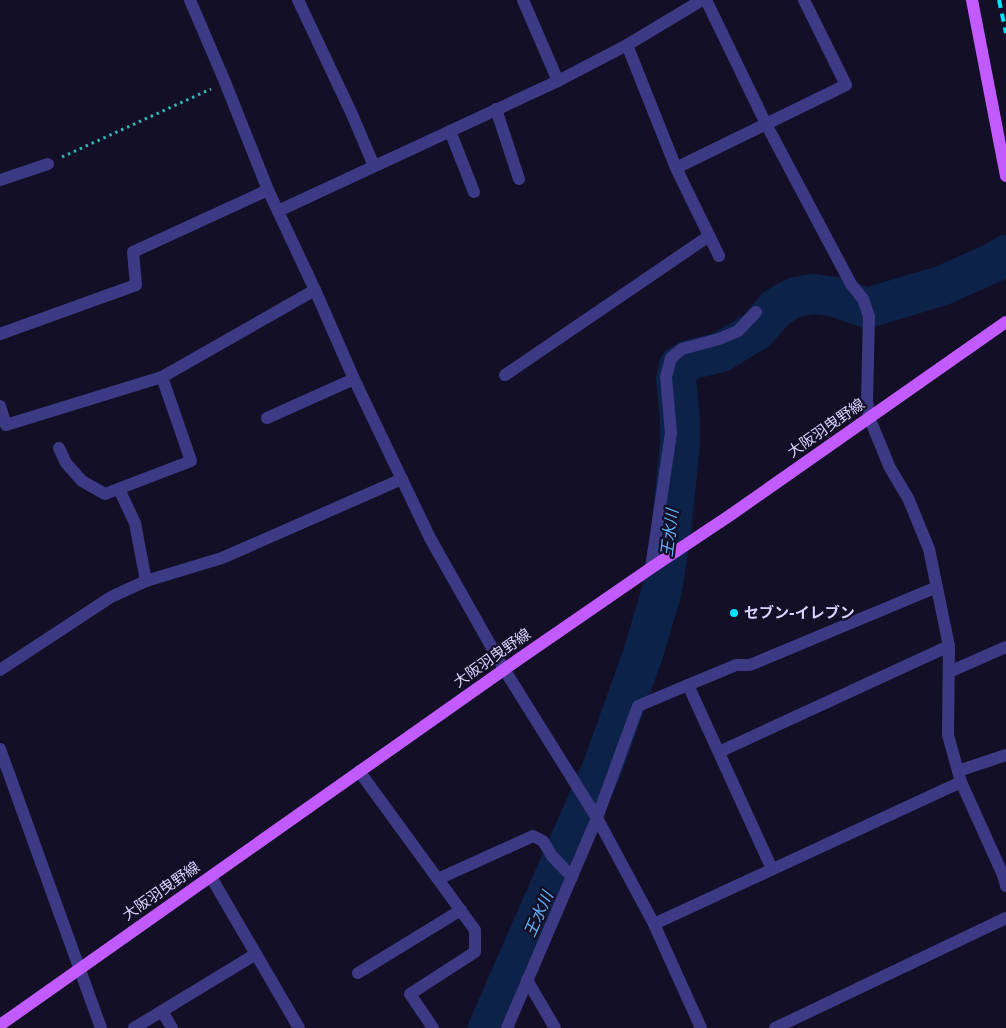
<svg xmlns="http://www.w3.org/2000/svg" width="1006" height="1028" font-family="Signika,'Noto Sans JP',sans-serif">
  <style>
    .lines { fill: none; stroke-linecap: round; stroke-linejoin: round }
    .river { stroke: #0c2248; stroke-width: 40 }
    .path { stroke: #2fb8b0; stroke-width: 3; stroke-dasharray: 2.5 4; stroke-linecap: butt }
    .minor { stroke: #3d3a85; stroke-width: 12 }
    .major { stroke: #c25bff; stroke-width: 12 }
    .rail { stroke: #00e5ff; stroke-width: 4; stroke-dasharray: 8 6; stroke-linecap: butt }
    .poi-dot { fill: #00e5ff; stroke: #130f26; stroke-width: 2 }
    .labels { text-anchor: middle; stroke-width: 4.5; stroke-linejoin: round; paint-order: stroke }
    .street-label { font-size: 15px; fill: #d9d4ff; stroke: #130f26 }
    .poi-label { font-size: 15px; font-weight: bold; fill: #d9d4ff; stroke: #130f26; text-anchor: start }
    .water-label { font-size: 16px; font-style: italic; fill: #62b6ff; stroke: #130f26 }
  </style>
  <rect width="100%" height="100%" fill="#130f26"/>
  <g class="lines">
    <!-- river -->
    <path class="river" d="M488,1028L603,766L643,654L662,590L671,533L680,443V420L676,379L679,366L689,360L721,352L757,330L776,308L795,297L814,294L835,297L867,308L941,286L993,263L1006,255"/>
    <!-- path -->
    <path class="path" d="M62,157L211,89"/>
    <!-- minor -->
    <g class="minor">
      <path d="M190,0L225,82L268,190L315,290L354,379L430,538L504,669L597,818L654,924L701,1028"/>
      <path d="M298,0L351,112L374,166"/>
      <path d="M523,0L558,81"/>
      <path d="M706,0L766,124L851,284L863,299L869,316L867,400L869,417L890,468L908,498L929,549L949,646L948,735L961,782L1003,875L1006,886"/>
      <path d="M627,45L676,168L719,256"/>
      <path d="M496,109L519,179"/>
      <path d="M450,131L474,192"/>
      <path d="M676,168L846,85L804,0"/>
      <path d="M0,180L48,164"/>
      <path d="M278,211L558,81L627,45L702,0"/>
      <path d="M0,334L136,285L133,252L268,190"/>
      <path d="M505,375L709,236"/>
      <path d="M0,406L6,425L162,377L315,290"/>
      <path d="M267,418L354,379"/>
      <path d="M59,448L66,463L82,481L105,494L191,461L162,377"/>
      <path d="M119,489L135,523L146,581"/>
      <path d="M651,568L671,433L666,377L671,358L682,349L719,339L738,331L756,312"/>
      <path d="M0,670L111,597L146,581L222,558L402,479"/>
      <path d="M949,672L1006,647"/>
      <path d="M0,749L101,1028"/>
      <path d="M719,752L949,646"/>
      <path d="M359,771L475,930V952L410,994L433,1028"/>
      <path d="M958,771L1006,755"/>
      <path d="M772,869L688,685L736,665H750L937,587"/>
      <path d="M211,877L299,1028"/>
      <path d="M438,879L533,836L543,841L552,856L572,877"/>
      <path d="M654,924L961,782"/>
      <path d="M358,973L461,910"/>
      <path d="M527,980L555,1028"/>
      <path d="M162,1011L172,1028"/>
      <path d="M134,1028L256,954"/>
      <path d="M507,1028L597,818L638,706L688,685"/>
      <path d="M775,1028L1006,918"/>
    </g>
    <!-- major -->
    <g class="major">
      <path d="M972,0L1006,176"/>
      <path d="M0,1025L519,659L651,568L729,516L1006,322"/>
    </g>
    <!-- rail -->
    <path class="rail" d="M999,0L1006,33"/>
  </g>
  <!-- markers -->
  <circle class="poi-dot" cx="734" cy="613" r="5"/>
  <g class="labels">
    <!-- street labels -->
    <g class="street-label">
      <text transform="translate(826 428) rotate(-35)" y="5">大阪羽曳野線</text>
      <text transform="translate(492 658) rotate(-35)" y="5">大阪羽曳野線</text>
      <text transform="translate(161 891) rotate(-35)" y="5">大阪羽曳野線</text>
    </g>
    <!-- poi labels -->
    <g class="poi-label">
      <text x="744" y="618">セブン-イレブン</text>
    </g>
    <!-- water labels -->
    <g class="water-label">
      <text transform="translate(669 533) rotate(-83)" y="6">王水川</text>
      <text transform="translate(538 914) rotate(-66)" y="6">王水川</text>
    </g>
  </g>
</svg>
